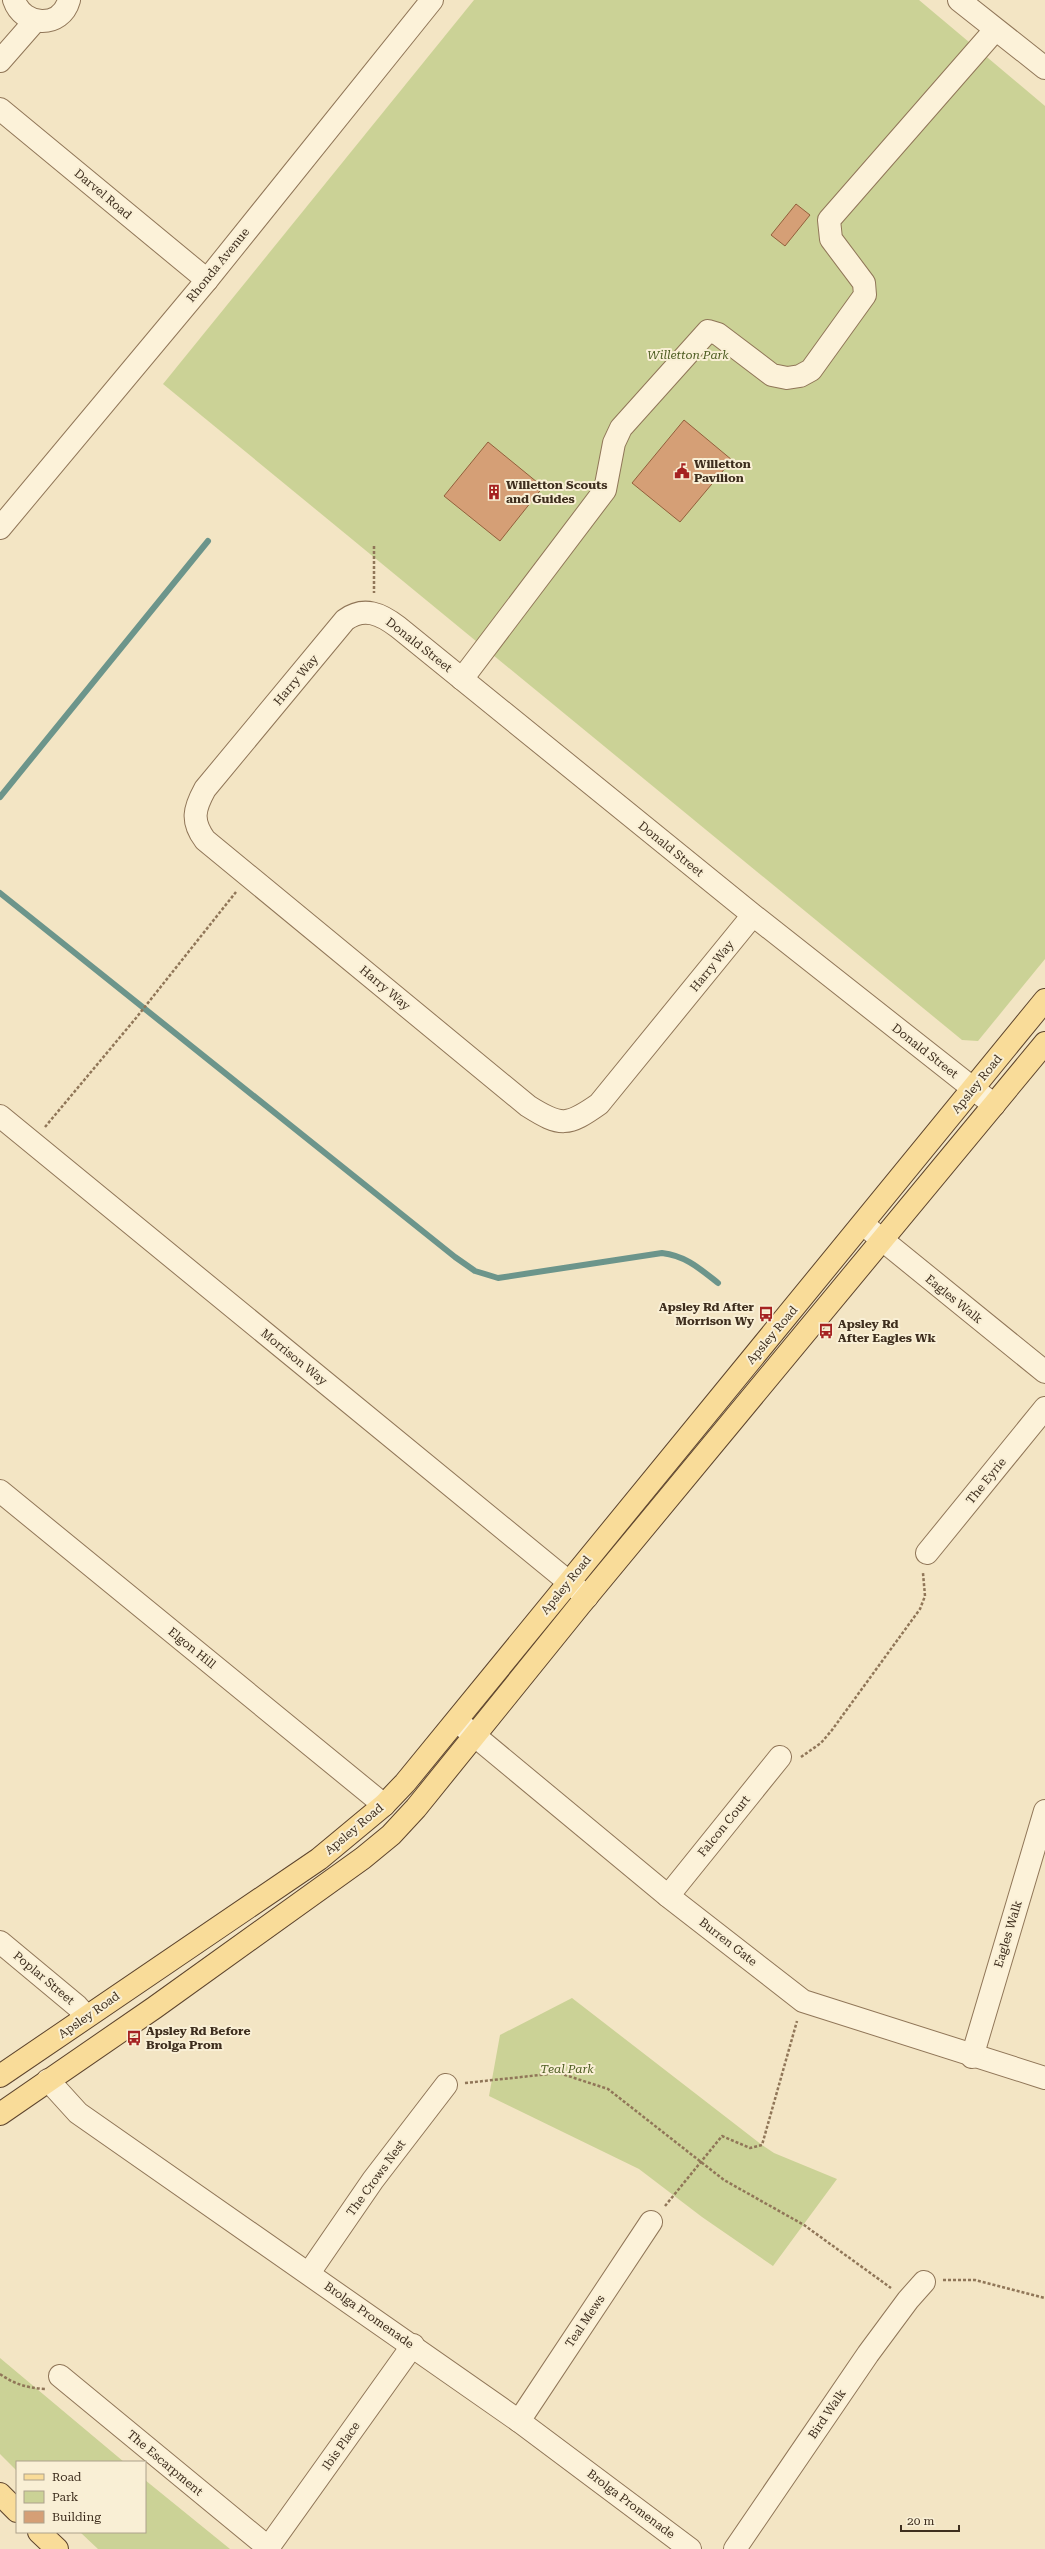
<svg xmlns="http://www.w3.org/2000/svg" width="1045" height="2549" font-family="'Roboto Serif',serif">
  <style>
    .green { fill: #cbd296 }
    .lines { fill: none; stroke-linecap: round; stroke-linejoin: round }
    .stream { stroke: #6c958b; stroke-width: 6 }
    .building { fill: #d59f76; stroke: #925f3b }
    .minor-casing { stroke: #907658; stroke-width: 24 }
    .major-casing { stroke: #5d442d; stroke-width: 24 }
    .path { stroke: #907658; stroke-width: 2.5; stroke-dasharray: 3 2; stroke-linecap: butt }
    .minor { stroke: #fcf2d9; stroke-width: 22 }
    .major { stroke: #f9dc99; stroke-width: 22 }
    .labels { text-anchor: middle; stroke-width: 4; stroke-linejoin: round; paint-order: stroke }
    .street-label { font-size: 12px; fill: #3e2e1e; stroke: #f9efd5 }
    .park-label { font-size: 12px; font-style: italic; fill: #4d5d22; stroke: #f9efd5 }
    .poi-label { font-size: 12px; font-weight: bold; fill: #3e2e1e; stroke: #f9efd5; text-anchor: start }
  </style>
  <rect width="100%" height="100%" fill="#f3e5c4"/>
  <!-- green -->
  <g class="green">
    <path d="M474,0H919L1045,106V959L978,1041L962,1040L163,384Z"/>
    <path d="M572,1998L762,2145L774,2153L837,2179L773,2266L702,2217L639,2169L489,2096L500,2035Z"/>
    <path d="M0,2358L124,2462H17V2471L0,2454Z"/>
    <path d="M145,2480L230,2549H98L80,2532H145Z"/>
  </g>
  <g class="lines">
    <!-- stream -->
    <g class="stream">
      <path d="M0,797L208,541"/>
      <path d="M0,893L455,1257L475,1271L498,1278L662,1253C686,1256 699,1268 718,1283"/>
    </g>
  </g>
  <!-- building -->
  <g class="building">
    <path d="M796,204L810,215L785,246L771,235Z"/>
    <path d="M684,420L732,460L680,522L632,483Z"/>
    <path d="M488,442L543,487L500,541L444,496Z"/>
  </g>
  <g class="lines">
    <!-- minor casing -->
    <g class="minor-casing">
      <g id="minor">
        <path d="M14,0C23,27 61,29 69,0"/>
        <path d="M959,0L1045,68"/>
        <path d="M0,61L35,21"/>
        <path d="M0,109L207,280"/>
        <path d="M0,528L207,280L432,0"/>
        <path d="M462,679L605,490L614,443L621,428L708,331L718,334L772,375L787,378L800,376L811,370L865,295L864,283L831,239L829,220L995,30"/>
        <path d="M753,915L599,1104C568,1126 561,1127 528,1106L205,840C191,821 194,809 205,789L345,620C364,606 381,614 398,627L753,915L994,1105"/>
        <path d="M0,1116L587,1597"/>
        <path d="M864,1225L1045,1372"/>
        <path d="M0,1491L384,1805"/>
        <path d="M927,1553L1045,1408"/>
        <path d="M457,1721L668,1896L803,2001L1045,2078"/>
        <path d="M668,1896L780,1757"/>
        <path d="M0,1942L77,2006L86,2016"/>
        <path d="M972,2057L1045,1811"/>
        <path d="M48,2080L78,2113L519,2421L690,2549"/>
        <path d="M309,2273L373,2180L446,2085"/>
        <path d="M60,2376L270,2549"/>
        <path d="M519,2421L651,2222"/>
        <path d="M268,2548L413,2345"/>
        <path d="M735,2549L868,2354L908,2300L924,2282"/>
      </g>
    </g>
    <!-- major casing -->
    <g class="major-casing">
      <g id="major">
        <path d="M0,2076L319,1859L384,1805L405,1783L1045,1000"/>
        <path d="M0,2114L154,2008L363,1858L391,1835L416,1808L580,1605L1045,1043"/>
        <path d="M0,2494L17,2511"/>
        <path d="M39,2532L57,2549"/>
      </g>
    </g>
    <!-- path -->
    <g class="path">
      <path d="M374,546V593"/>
      <path d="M45,1127L136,1018L236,892"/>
      <path d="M801,1757L821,1743L832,1730L920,1609L925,1596L923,1573"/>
      <path d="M465,2083L559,2073L608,2089L724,2180L804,2225L891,2288"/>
      <path d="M665,2206L722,2136L750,2148L762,2145L797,2021"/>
      <path d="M943,2280H975L1045,2298"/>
      <path d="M0,2374C14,2384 27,2388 45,2389"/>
    </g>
    <!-- minor -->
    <use href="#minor" class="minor"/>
    <!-- major -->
    <use href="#major" class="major"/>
  </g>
  <!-- icons -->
  <defs>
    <g id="civic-bare" transform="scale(1.2)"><path d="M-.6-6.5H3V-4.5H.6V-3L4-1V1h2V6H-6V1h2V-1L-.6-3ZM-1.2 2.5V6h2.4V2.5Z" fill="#a52221" stroke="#f9efd5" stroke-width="2.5" paint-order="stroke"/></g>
    <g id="building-bare" transform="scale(1.2)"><path d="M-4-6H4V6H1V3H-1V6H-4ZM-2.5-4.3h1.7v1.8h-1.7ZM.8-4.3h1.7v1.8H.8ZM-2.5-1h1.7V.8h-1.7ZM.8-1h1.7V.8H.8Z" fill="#a52221" stroke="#f9efd5" stroke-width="2.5" paint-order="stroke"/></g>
    <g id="bus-bare" transform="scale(1.2)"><path d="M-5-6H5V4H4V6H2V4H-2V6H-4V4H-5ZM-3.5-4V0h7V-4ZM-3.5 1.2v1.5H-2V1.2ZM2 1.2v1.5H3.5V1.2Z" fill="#a52221" stroke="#f9efd5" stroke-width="2.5" paint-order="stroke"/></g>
  </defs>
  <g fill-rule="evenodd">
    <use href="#civic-bare" x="682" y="471"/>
    <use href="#building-bare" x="494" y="492"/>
    <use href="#bus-bare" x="766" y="1314"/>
    <use href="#bus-bare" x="826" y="1331"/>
    <use href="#bus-bare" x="134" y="2038"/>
  </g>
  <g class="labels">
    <!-- street labels -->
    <g class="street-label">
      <text transform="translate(103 194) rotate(40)" y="4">Darvel Road</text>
      <text transform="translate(218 265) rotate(-51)" y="4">Rhonda Avenue</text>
      <text transform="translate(419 645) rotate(38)" y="4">Donald Street</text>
      <text transform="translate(296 680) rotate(-50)" y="4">Harry Way</text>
      <text transform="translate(671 849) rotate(39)" y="4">Donald Street</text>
      <text transform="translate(712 966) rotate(-51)" y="4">Harry Way</text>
      <text transform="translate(385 988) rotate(40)" y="4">Harry Way</text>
      <text transform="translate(925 1051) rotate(38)" y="4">Donald Street</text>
      <text transform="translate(977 1084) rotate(-51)" y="4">Apsley Road</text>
      <text transform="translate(954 1299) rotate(39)" y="4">Eagles Walk</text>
      <text transform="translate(772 1335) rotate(-50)" y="4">Apsley Road</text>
      <text transform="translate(294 1357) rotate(39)" y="4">Morrison Way</text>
      <text transform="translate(986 1481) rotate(-51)" y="4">The Eyrie</text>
      <text transform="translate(566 1585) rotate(-51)" y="4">Apsley Road</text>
      <text transform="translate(192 1648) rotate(39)" y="4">Elgon Hill</text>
      <text transform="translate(724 1826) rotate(-51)" y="4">Falcon Court</text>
      <text transform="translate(354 1829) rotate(-40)" y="4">Apsley Road</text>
      <text transform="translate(1008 1934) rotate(-73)" y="4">Eagles Walk</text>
      <text transform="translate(728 1942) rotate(38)" y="4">Burren Gate</text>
      <text transform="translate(44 1978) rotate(40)" y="4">Poplar Street</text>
      <text transform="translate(89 2015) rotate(-35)" y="4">Apsley Road</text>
      <text transform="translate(376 2178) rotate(-54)" y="4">The Crows Nest</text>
      <text transform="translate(369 2315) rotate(35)" y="4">Brolga Promenade</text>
      <text transform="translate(585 2321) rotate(-56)" y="4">Teal Mews</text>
      <text transform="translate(827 2414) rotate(-56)" y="4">Bird Walk</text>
      <text transform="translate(341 2446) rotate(-55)" y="4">Ibis Place</text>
      <text transform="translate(165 2463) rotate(40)" y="4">The Escarpment</text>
      <text transform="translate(631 2504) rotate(37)" y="4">Brolga Promenade</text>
    </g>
    <!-- park labels -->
    <g class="park-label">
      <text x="688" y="359">Willetton Park</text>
      <text x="567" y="2073">Teal Park</text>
    </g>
    <!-- poi labels -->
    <g class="poi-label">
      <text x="694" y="468">Willetton<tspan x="694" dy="14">Pavilion</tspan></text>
      <text x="506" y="489">Willetton Scouts<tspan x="506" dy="14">and Guides</tspan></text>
      <text x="754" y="1311" text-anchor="end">Apsley Rd After<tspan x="754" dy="14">Morrison Wy</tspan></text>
      <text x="838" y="1328">Apsley Rd<tspan x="838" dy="14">After Eagles Wk</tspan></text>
      <text x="146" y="2035">Apsley Rd Before<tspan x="146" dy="14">Brolga Prom</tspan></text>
    </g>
  </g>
  <!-- legend -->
  <rect x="16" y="2461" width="130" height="72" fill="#f9efd5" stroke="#aea28c"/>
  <rect x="24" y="2474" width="20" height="6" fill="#f9dc99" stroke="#aea28c"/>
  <text x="52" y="2481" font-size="12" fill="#3e2e1e">Road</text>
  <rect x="24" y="2491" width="20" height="12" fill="#cbd296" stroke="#aea28c"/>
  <text x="52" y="2501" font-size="12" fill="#3e2e1e">Park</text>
  <rect x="24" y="2511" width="20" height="12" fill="#d59f76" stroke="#aea28c"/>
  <text x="52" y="2521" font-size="12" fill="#3e2e1e">Building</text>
  <!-- scale -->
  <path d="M901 2525v6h58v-6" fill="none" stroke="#3e2e1e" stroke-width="2"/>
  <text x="907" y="2525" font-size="12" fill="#3e2e1e" stroke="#f9efd5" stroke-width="3" paint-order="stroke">20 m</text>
</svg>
